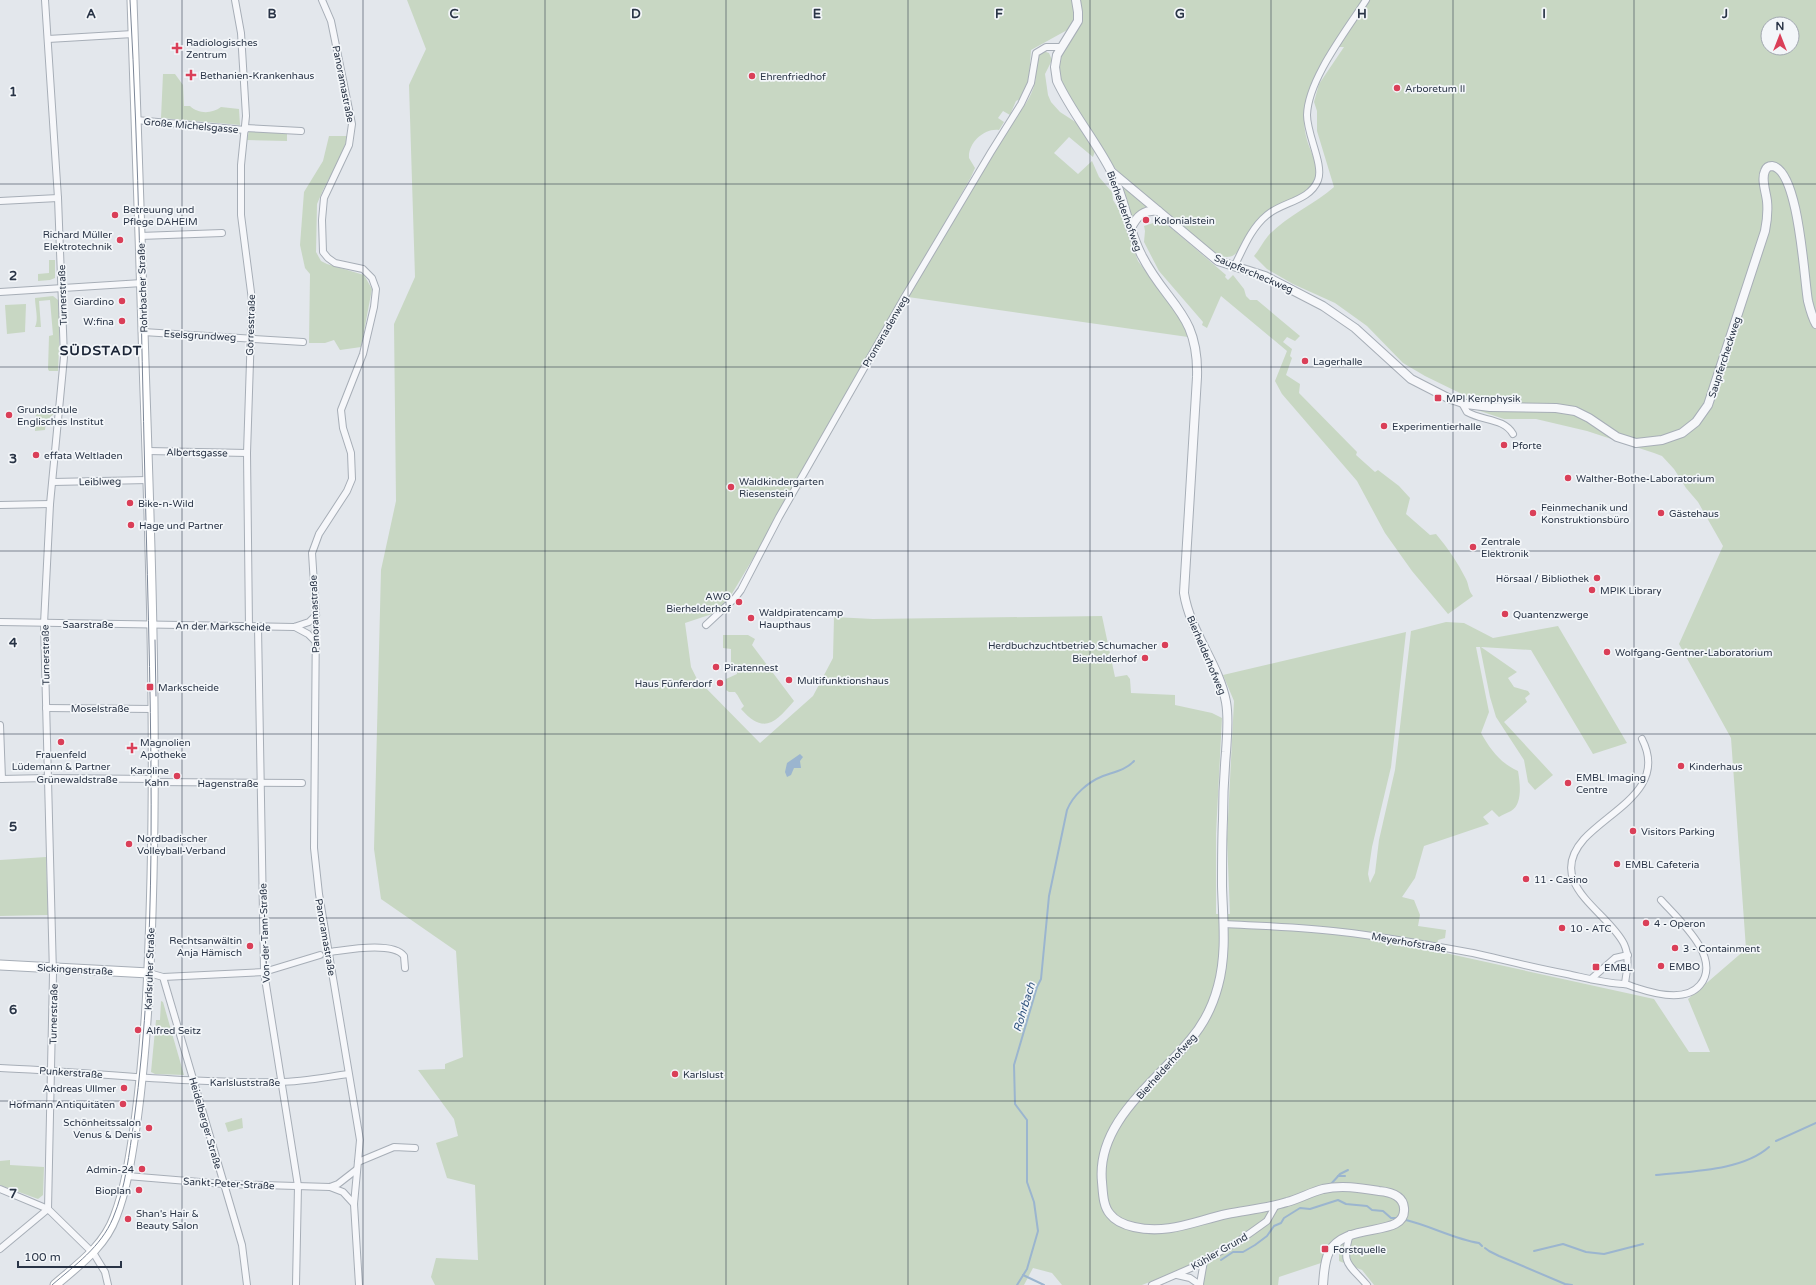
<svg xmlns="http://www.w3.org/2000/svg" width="1816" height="1285" font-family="'Varela Round',sans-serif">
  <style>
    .green { fill: #c8d7c3; fill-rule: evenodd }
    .water { fill: #9bb5cf }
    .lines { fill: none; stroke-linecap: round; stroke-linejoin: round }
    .stream { stroke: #9bb5cf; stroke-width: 2 }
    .minor-casing { stroke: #a7aeb7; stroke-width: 8 }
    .tertiary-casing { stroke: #a7aeb7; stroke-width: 10 }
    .secondary-casing { stroke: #a7aeb7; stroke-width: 11 }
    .minor { stroke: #f6f7fa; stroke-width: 6 }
    .tertiary { stroke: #f6f7fa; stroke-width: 8 }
    .secondary { stroke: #fff; stroke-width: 9 }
    .tram { stroke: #7b8697; stroke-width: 1 }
    .grid { fill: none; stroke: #293446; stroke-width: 1; stroke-opacity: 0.55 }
    .poi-dot { fill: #da3f58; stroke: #f3f6f9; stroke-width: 1.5 }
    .labels { text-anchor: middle; stroke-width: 3.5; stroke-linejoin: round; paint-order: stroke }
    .poi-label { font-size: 10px; fill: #293446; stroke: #f3f6f9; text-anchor: start }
    .street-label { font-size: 10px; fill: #293446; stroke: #f3f6f9 }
    .water-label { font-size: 11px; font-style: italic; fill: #2f537e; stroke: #f3f6f9 }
    .district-label { font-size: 14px; font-weight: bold; letter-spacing: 1px; fill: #1b2537; stroke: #f3f6f9 }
    .grid-label { font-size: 13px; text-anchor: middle; font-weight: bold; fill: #293446; stroke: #f3f6f9; stroke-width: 3.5; stroke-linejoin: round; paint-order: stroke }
  </style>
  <rect width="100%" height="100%" fill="#e3e7ec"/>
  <!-- green -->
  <g class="green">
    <path d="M407,0H1816V1285H1374L1362,1270L1339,1261V1246L1321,1263L1279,1277L1278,1285H1202L1205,1263L1190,1266L1142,1285H1062L1052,1273L1033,1268L1024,1285H435L431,1277L436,1258L478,1260L475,1185L447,1178L436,1143L458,1136L454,1119L418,1070L445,1069V1064L463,1057L456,951L381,899L374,849L381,570L396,501L394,324L415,277L409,85L426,49ZM1768,24H1792V48H1768ZM1069,29L1076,33C1060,55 1053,64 1065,90L1110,162L1123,177L1214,253C1221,256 1227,259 1234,255C1241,250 1244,240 1249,233C1254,225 1262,216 1269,210C1283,200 1307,198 1314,181C1320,165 1311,154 1307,140C1297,105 1315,76 1333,47H1344L1319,84L1314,102L1317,111V131L1334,187C1315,204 1285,217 1268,236C1263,242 1259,250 1254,256L1267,269L1293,284L1335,303L1367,326L1403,363L1425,376L1470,398L1477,410L1504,419H1536L1587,431L1654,453L1662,456L1674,469L1686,488L1698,502L1723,546L1679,644L1731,738L1746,949L1688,999L1710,1052H1689L1654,999L1436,951L1438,940L1445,938L1446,930L1418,926L1420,915L1414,900L1402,897L1415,878L1424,846L1489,824L1483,817L1492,810L1499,817C1502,815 1507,813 1511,811C1523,804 1520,783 1518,771C1499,762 1491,750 1481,733L1489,712L1476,647H1480L1490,697L1496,717L1524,760L1528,782L1535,790L1553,775L1504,722L1527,702L1525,698L1530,694L1528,691L1514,687L1508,678L1517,672L1481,647L1531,650L1593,754L1627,743L1558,626L1493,638L1464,623L1446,622L1411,631L1395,770L1379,840L1375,873L1370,883L1368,874L1372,847L1391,767L1406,632L1223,675L1234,701L1227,839L1230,914H1216V834L1222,718L1212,713L1175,705V695L1131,693L1130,679L1127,675L1115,677L1102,616L873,619L834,617L833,658L813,696L760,743L697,679L691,667L685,623L712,614L727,602L778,517L971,177L975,168L969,158C968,143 984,128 999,130L1004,122L998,118L1003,111L1010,115L1016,101L1020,99L1029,79L1031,50Z"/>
    <path d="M1043,51L1049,53L1052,60L1045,74L1048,95L1051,102L1060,112L1077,123L1095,151L1093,157L1069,137L1054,153L1078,174L1092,161L1099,177L1112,192L1113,200L1121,213L1138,261L1174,309L1183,323L1188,337L908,297L1015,118C1025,106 1034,93 1036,77C1036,69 1036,62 1038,55Z"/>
    <path d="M163,74H175L183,85L184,106H190C198,114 212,114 221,107L239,109L240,125L161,118Z"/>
    <path d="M249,131L287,133V141L247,140Z"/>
    <path d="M329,136H348L342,153L323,190L317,204L316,252L321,261L327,264L364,275L372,289L361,347L340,350L334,340L325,343H309L310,274L305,268L300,245L304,192L323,161Z"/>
    <path d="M1120,183L1149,208L1139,211L1131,220Z"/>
    <path d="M1162,220L1226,275L1225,277L1228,280L1233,275L1244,289L1246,296L1250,300H1257L1300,336L1295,341L1287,337L1283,342L1292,349L1290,356L1292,358L1286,375L1300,384L1299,393L1357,452L1356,455L1375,472L1378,470L1399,486L1410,498L1406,514L1430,535L1436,534C1448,548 1458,563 1466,579C1469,585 1468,590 1473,596L1448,614L1412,571L1385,533L1357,481L1282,394L1275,381L1287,351L1221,296L1207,328L1202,325L1203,322L1159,271L1144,242L1145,231L1144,226Z"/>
    <path d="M49,260H55V278L50,280L38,281V274L49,273Z"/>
    <path d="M53,296L58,300L60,326L58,371H49L48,369L49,336L53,335L50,300L39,301L41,327H35C39,320 35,307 35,298Z"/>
    <path d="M26,304L25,332L7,334L5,305Z"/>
    <path d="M55,413L46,421L45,430L35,431L36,414Z"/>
    <path d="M723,635H748L755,639L752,645L794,701C775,723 764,735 741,709L744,706C740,701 739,696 735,692H729L726,690V679L737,674V667L731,666V649L723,648Z"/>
    <path d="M46,857L48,915L0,916V860Z"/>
    <path d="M161,1001L163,1002L184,1075L155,1074L151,1072L156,1020H160Z"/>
    <path d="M242,1118L243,1128L228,1132L225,1123Z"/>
    <path d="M10,1160V1165L44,1167L43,1195L38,1199L0,1185V1161Z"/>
  </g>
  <!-- water -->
  <path class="water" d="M800,754L803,757L800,761L801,768H794L791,775L787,777L785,772L787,763Z"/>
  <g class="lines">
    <!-- stream -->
    <g class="stream">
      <path d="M1776,1141L1816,1123"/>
      <path d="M1656,1175C1691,1171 1742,1171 1769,1147"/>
      <path d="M1338,1176H1345"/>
      <path d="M1331,1184L1340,1174L1348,1170"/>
      <path d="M1406,1220C1431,1226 1454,1239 1479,1243L1482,1246"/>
      <path d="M1485,1248L1489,1251L1499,1256L1565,1284L1572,1285"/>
      <path d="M1534,1251L1563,1244L1586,1252L1604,1254L1643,1244"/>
      <path d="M1221,1260L1233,1252H1243L1255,1245L1267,1236L1274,1226L1281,1223L1284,1218L1300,1208L1310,1209L1338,1200L1346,1204L1367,1206L1372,1210L1383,1211L1391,1218H1396"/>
      <path d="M1023,1275L1044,1285"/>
      <path d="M1017,1285L1027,1269L1038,1231L1034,1202L1027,1182V1120L1015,1104L1014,1065L1037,987L1041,979L1049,896L1067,810C1073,795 1088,782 1103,776C1114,772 1126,770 1134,761"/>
    </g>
    <!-- minor casing -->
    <g class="minor-casing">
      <g id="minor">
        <path d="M235,0L241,33L246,116L241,165V215L252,300L247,453L249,627"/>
        <path d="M322,0L331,21L352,124L349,145L324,198L322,220L323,252L328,258L335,263L363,269L372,278L376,289L374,307L363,354L341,410L343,428L351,453L352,479L347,491L319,534L312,553L316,615L314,848L319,894L360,1140L354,1204L359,1285"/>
        <path d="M48,39L133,34"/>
        <path d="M136,120L245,130"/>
        <path d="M245,128L301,131"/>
        <path d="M0,201L58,198"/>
        <path d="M140,236L222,233"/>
        <path d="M1234,267C1243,249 1251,228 1267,215C1282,202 1310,201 1318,180C1324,165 1307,135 1307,115C1308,79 1347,30 1366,0"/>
        <path d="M0,292L142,283"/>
        <path d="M143,332L303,342"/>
        <path d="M1462,403L1467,412C1482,421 1504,418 1513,434"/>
        <path d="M148,451L247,453"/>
        <path d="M53,482L148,480"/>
        <path d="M0,505L50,504"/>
        <path d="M0,622L294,627L309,622L316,615"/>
        <path d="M706,625L735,598L741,590L779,517L904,298L991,152L1021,104L1031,83L1036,53L1046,47H1061"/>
        <path d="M258,627L264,972L298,1186L296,1285"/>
        <path d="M295,627L308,634L316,642"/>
        <path d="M46,708L153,709"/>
        <path d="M0,725L2,779"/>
        <path d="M0,779L48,778L154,779"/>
        <path d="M154,782L302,783"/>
        <path d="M1224,924C1263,926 1303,927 1342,932C1386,937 1429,945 1473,953C1504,960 1535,968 1567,974C1586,978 1604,983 1623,984C1628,984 1633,987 1637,988C1655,994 1686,1002 1700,985C1723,958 1678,919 1661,900"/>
        <path d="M329,952C346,950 393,941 404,956L405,968"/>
        <path d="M149,973L163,977L242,1245L247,1285"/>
        <path d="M163,977L264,972L320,955"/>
        <path d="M1591,979L1615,958L1628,955"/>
        <path d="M1625,983C1627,970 1630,957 1624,944C1608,911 1544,884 1584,839C1612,809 1667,788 1642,739"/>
        <path d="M0,1068C93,1072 186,1084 279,1082C302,1082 326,1077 348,1074"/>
        <path d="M358,1162L394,1147L415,1148"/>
        <path d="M127,1176L224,1184L330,1187L338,1184L356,1170"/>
        <path d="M330,1187L343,1192L354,1204"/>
        <path d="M0,1189L48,1209L94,1254L105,1272L108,1285"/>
        <path d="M1350,1234C1341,1265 1348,1263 1367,1285"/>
        <path d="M0,1249L48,1209L53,974L44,624L50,504L64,357L58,198L45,0"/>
        <path d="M1177,1275L1190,1278L1200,1285"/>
        <path d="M1200,1284L1204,1261"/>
        <path d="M1152,1285L1191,1268L1239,1241L1267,1221L1276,1205"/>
      </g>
    </g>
    <!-- tertiary casing -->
    <g class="tertiary-casing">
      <g id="tertiary">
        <path d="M1076,0L1078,12V21L1057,55L1055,67L1057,81C1072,113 1096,141 1112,173C1125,199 1128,230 1142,256C1167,305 1199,313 1197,377L1184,593C1190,632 1219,664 1226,702C1229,719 1227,736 1226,752C1224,775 1223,797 1223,819C1222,841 1222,864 1222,886C1223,920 1227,953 1218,986C1213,1005 1203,1025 1190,1040C1156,1082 1096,1122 1102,1182C1103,1193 1103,1206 1110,1214C1116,1222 1125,1225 1134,1227C1167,1235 1195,1221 1227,1214C1247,1210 1268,1208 1287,1202C1299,1199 1311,1192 1323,1189C1342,1185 1360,1188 1379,1191C1390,1192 1403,1195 1404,1208C1407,1239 1346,1220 1329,1252C1324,1262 1324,1274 1323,1285"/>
        <path d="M1113,173L1218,261L1265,276L1323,306L1355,328L1411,379L1448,398L1466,404L1490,407L1556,408L1575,411L1589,418L1617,437L1636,443L1662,440L1682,433L1696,422L1708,405L1765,231C1767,221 1768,211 1767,201C1766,192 1761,179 1765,171C1766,168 1768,166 1772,166C1799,169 1804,279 1808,301C1810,309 1812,317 1816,324"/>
        <path d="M1131,228C1137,216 1144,209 1158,211"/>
      </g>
    </g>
    <!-- secondary casing -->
    <g class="secondary-casing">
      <g id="secondary">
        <path d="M0,965L149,973"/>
        <path d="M55,1285C78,1265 104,1247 115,1217C127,1186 131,1153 136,1121C147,1040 150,959 152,877C156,706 150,534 144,363C140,242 137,121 132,0"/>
      </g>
    </g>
    <!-- minor -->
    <use href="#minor" class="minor"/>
    <!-- tertiary -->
    <use href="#tertiary" class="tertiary"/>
    <!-- secondary -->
    <use href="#secondary" class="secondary"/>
    <!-- tram -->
    <g class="tram">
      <path d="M155,640L156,696"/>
      <path d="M52,1285C75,1265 101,1247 113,1218C126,1187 129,1153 134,1121C146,1032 150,942 151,851C152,728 148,605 145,482C141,321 139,160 130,0"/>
    </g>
  </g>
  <!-- grid -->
  <path class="grid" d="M182,0V1285M363,0V1285M545,0V1285M726,0V1285M908,0V1285M1090,0V1285M1271,0V1285M1453,0V1285M1634,0V1285M0,184H1816M0,367H1816M0,551H1816M0,734H1816M0,918H1816M0,1101H1816"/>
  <!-- markers -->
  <g class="poi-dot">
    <path d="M175 42h4v4h4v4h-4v4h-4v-4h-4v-4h4z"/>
    <path d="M189 69h4v4h4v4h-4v4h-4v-4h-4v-4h4z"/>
    <circle cx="752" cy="76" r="4"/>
    <circle cx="1397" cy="88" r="4"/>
    <circle cx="115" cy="215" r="4"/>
    <circle cx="1146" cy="220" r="4"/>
    <circle cx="120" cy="240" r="4"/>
    <circle cx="122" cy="301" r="4"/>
    <circle cx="122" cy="321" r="4"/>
    <circle cx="1305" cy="361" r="4"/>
    <rect x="1434" y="394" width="8" height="8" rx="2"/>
    <circle cx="9" cy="415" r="4"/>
    <circle cx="1384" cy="426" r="4"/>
    <circle cx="1504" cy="445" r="4"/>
    <circle cx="36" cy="455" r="4"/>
    <circle cx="1568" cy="478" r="4"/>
    <circle cx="731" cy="487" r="4"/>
    <circle cx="130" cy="503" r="4"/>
    <circle cx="1533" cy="513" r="4"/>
    <circle cx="1661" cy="513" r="4"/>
    <circle cx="131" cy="525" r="4"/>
    <circle cx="1473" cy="547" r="4"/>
    <circle cx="1597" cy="578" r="4"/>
    <circle cx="1592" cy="590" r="4"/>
    <circle cx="739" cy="602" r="4"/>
    <circle cx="1505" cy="614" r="4"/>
    <circle cx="751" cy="618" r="4"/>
    <circle cx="1165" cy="645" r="4"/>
    <circle cx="1607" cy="652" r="4"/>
    <circle cx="1145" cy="658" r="4"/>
    <circle cx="716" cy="667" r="4"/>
    <circle cx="789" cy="680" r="4"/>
    <circle cx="720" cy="683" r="4"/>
    <rect x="146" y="683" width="8" height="8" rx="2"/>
    <circle cx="61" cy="742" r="4"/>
    <path d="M130 742h4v4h4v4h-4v4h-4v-4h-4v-4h4z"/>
    <circle cx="1681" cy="766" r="4"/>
    <circle cx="177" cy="776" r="4"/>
    <circle cx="1568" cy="783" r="4"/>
    <circle cx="1633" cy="831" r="4"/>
    <circle cx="129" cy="844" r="4"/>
    <circle cx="1617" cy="864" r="4"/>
    <circle cx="1526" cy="879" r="4"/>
    <circle cx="1646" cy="923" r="4"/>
    <circle cx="1562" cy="928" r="4"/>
    <circle cx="250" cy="946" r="4"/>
    <circle cx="1675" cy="948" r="4"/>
    <circle cx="1661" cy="966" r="4"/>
    <rect x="1592" y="963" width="8" height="8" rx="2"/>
    <circle cx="138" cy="1030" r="4"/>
    <circle cx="675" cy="1074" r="4"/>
    <circle cx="124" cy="1088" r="4"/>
    <circle cx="123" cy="1104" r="4"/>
    <circle cx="149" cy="1128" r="4"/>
    <circle cx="142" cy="1169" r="4"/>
    <circle cx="139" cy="1190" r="4"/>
    <circle cx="128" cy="1219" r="4"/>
    <rect x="1321" y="1245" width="8" height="8" rx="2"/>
  </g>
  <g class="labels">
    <!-- poi labels -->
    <g class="poi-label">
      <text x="186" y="46">Radiologisches<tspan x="186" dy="12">Zentrum</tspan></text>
      <text x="200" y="79">Bethanien-Krankenhaus</text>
      <text x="760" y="80">Ehrenfriedhof</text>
      <text x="1405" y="92">Arboretum II</text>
      <text x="123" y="213">Betreuung und<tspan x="123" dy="12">Pflege DAHEIM</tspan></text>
      <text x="1154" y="224">Kolonialstein</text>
      <text x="112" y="238" text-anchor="end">Richard Müller<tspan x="112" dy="12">Elektrotechnik</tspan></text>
      <text x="114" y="305" text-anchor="end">Giardino</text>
      <text x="114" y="325" text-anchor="end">W:fina</text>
      <text x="1313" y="365">Lagerhalle</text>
      <text x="1446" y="402">MPI Kernphysik</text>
      <text x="17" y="413">Grundschule<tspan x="17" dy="12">Englisches Institut</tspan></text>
      <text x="1392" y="430">Experimentierhalle</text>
      <text x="1512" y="449">Pforte</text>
      <text x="44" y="459">effata Weltladen</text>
      <text x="1576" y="482">Walther-Bothe-Laboratorium</text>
      <text x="739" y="485">Waldkindergarten<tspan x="739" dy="12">Riesenstein</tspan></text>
      <text x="138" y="507">Bike-n-Wild</text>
      <text x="1541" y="511">Feinmechanik und<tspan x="1541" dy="12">Konstruktionsbüro</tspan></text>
      <text x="1669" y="517">Gästehaus</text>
      <text x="139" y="529">Hage und Partner</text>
      <text x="1481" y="545">Zentrale<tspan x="1481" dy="12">Elektronik</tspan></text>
      <text x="1589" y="582" text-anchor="end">Hörsaal / Bibliothek</text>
      <text x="1600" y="594">MPIK Library</text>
      <text x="731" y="600" text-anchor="end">AWO<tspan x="731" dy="12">Bierhelderhof</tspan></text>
      <text x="759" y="616">Waldpiratencamp<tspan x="759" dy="12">Haupthaus</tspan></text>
      <text x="1513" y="618">Quantenzwerge</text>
      <text x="1157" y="649" text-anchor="end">Herdbuchzuchtbetrieb Schumacher</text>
      <text x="1615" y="656">Wolfgang-Gentner-Laboratorium</text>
      <text x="1137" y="662" text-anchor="end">Bierhelderhof</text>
      <text x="724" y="671">Piratennest</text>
      <text x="797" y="684">Multifunktionshaus</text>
      <text x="712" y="687" text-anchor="end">Haus Fünferdorf</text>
      <text x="158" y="691">Markscheide</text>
      <text x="140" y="746">Magnolien<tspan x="140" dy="12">Apotheke</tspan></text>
      <text x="61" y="758" text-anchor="middle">Frauenfeld<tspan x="61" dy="12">Lüdemann &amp; Partner</tspan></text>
      <text x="1689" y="770">Kinderhaus</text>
      <text x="169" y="774" text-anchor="end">Karoline<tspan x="169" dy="12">Kahn</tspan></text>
      <text x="1576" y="781">EMBL Imaging<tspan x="1576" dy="12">Centre</tspan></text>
      <text x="1641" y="835">Visitors Parking</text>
      <text x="137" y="842">Nordbadischer<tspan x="137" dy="12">Volleyball-Verband</tspan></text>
      <text x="1625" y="868">EMBL Cafeteria</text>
      <text x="1534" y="883">11 - Casino</text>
      <text x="1654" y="927">4 - Operon</text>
      <text x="1570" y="932">10 - ATC</text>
      <text x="242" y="944" text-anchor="end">Rechtsanwältin<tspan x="242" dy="12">Anja Hämisch</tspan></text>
      <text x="1683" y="952">3 - Containment</text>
      <text x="1669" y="970">EMBO</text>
      <text x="1604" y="971">EMBL</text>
      <text x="146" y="1034">Alfred Seitz</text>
      <text x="683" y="1078">Karlslust</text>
      <text x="116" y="1092" text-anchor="end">Andreas Ullmer</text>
      <text x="115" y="1108" text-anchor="end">Hofmann Antiquitäten</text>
      <text x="141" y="1126" text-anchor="end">Schönheitssalon<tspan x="141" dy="12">Venus &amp; Denis</tspan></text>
      <text x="134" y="1173" text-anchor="end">Admin-24</text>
      <text x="131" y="1194" text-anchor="end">Bioplan</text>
      <text x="136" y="1217">Shan's Hair &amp;<tspan x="136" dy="12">Beauty Salon</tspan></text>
      <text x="1333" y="1253">Forstquelle</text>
    </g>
    <!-- street labels -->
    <g class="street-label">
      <text transform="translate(344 84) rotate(79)" y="4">Panoramastraße</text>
      <text transform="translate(191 125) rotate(5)" y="4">Große Michelsgasse</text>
      <text transform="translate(1125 211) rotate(70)" y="4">Bierhelderhofweg</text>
      <text transform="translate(1254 273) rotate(23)" y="4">Saupfercheckweg</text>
      <text transform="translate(142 288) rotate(-92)" y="4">Rohrbacher Straße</text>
      <text transform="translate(62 295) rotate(-92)" y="4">Turnerstraße</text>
      <text transform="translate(250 325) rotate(-88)" y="4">Görresstraße</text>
      <text transform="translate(885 331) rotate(-60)" y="4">Promenadenweg</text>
      <text transform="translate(200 335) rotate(3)" y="4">Eselsgrundweg</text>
      <text transform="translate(1724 357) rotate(-72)" y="4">Saupfercheckweg</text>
      <text transform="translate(197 452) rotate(1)" y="4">Albertsgasse</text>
      <text transform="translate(100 481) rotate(-1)" y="4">Leiblweg</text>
      <text transform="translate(314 614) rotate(-92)" y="4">Panoramastraße</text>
      <text x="88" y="628">Saarstraße</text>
      <text transform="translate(223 626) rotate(1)" y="4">An der Markscheide</text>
      <text transform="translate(45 655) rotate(-91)" y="4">Turnerstraße</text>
      <text transform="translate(1207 655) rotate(67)" y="4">Bierhelderhofweg</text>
      <text x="100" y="712">Moselstraße</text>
      <text x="77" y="783">Grünewaldstraße</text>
      <text x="228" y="787">Hagenstraße</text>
      <text transform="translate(264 933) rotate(-92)" y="4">Von-der-Tann-Straße</text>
      <text transform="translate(326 937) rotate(80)" y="4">Panoramastraße</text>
      <text transform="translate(1409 942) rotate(10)" y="4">Meyerhofstraße</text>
      <text transform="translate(75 969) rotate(3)" y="4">Sickingenstraße</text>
      <text transform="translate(149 969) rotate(-88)" y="4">Karlsruher Straße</text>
      <text transform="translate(53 1014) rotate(-89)" y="4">Turnerstraße</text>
      <text transform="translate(1166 1066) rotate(-48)" y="4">Bierhelderhofweg</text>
      <text transform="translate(71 1072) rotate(4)" y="4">Punkerstraße</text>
      <text x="245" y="1086">Karlsluststraße</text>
      <text transform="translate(206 1123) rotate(74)" y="4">Heidelberger Straße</text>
      <text transform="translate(229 1183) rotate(3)" y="4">Sankt-Peter-Straße</text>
      <text transform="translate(1219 1251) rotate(-30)" y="4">Kühler Grund</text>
    </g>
    <!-- water labels -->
    <g class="water-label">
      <text transform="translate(1024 1007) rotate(-73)" y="4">Rohrbach</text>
    </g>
    <!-- district labels -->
    <g class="district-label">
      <text x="101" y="355">SÜDSTADT</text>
    </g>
  </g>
  <g class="grid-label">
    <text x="91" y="18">A</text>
    <text x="272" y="18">B</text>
    <text x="454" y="18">C</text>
    <text x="636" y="18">D</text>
    <text x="817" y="18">E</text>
    <text x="999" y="18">F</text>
    <text x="1180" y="18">G</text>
    <text x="1362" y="18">H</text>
    <text x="1544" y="18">I</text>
    <text x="1725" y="18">J</text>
    <text x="13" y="96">1</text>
    <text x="13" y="280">2</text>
    <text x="13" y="463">3</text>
    <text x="13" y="647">4</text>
    <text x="13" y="831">5</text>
    <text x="13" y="1014">6</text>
    <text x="13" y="1198">7</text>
  </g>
  <!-- north arrow -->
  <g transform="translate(1780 36)"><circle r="19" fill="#f3f6f9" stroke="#a2a8b1"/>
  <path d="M0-3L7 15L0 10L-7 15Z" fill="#da3f58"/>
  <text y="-6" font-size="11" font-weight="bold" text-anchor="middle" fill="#293446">N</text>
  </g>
  <!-- scale -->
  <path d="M18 1261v6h103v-6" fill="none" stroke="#293446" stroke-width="2"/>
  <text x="24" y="1261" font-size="12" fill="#293446" stroke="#f3f6f9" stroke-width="3" paint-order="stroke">100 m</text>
</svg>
